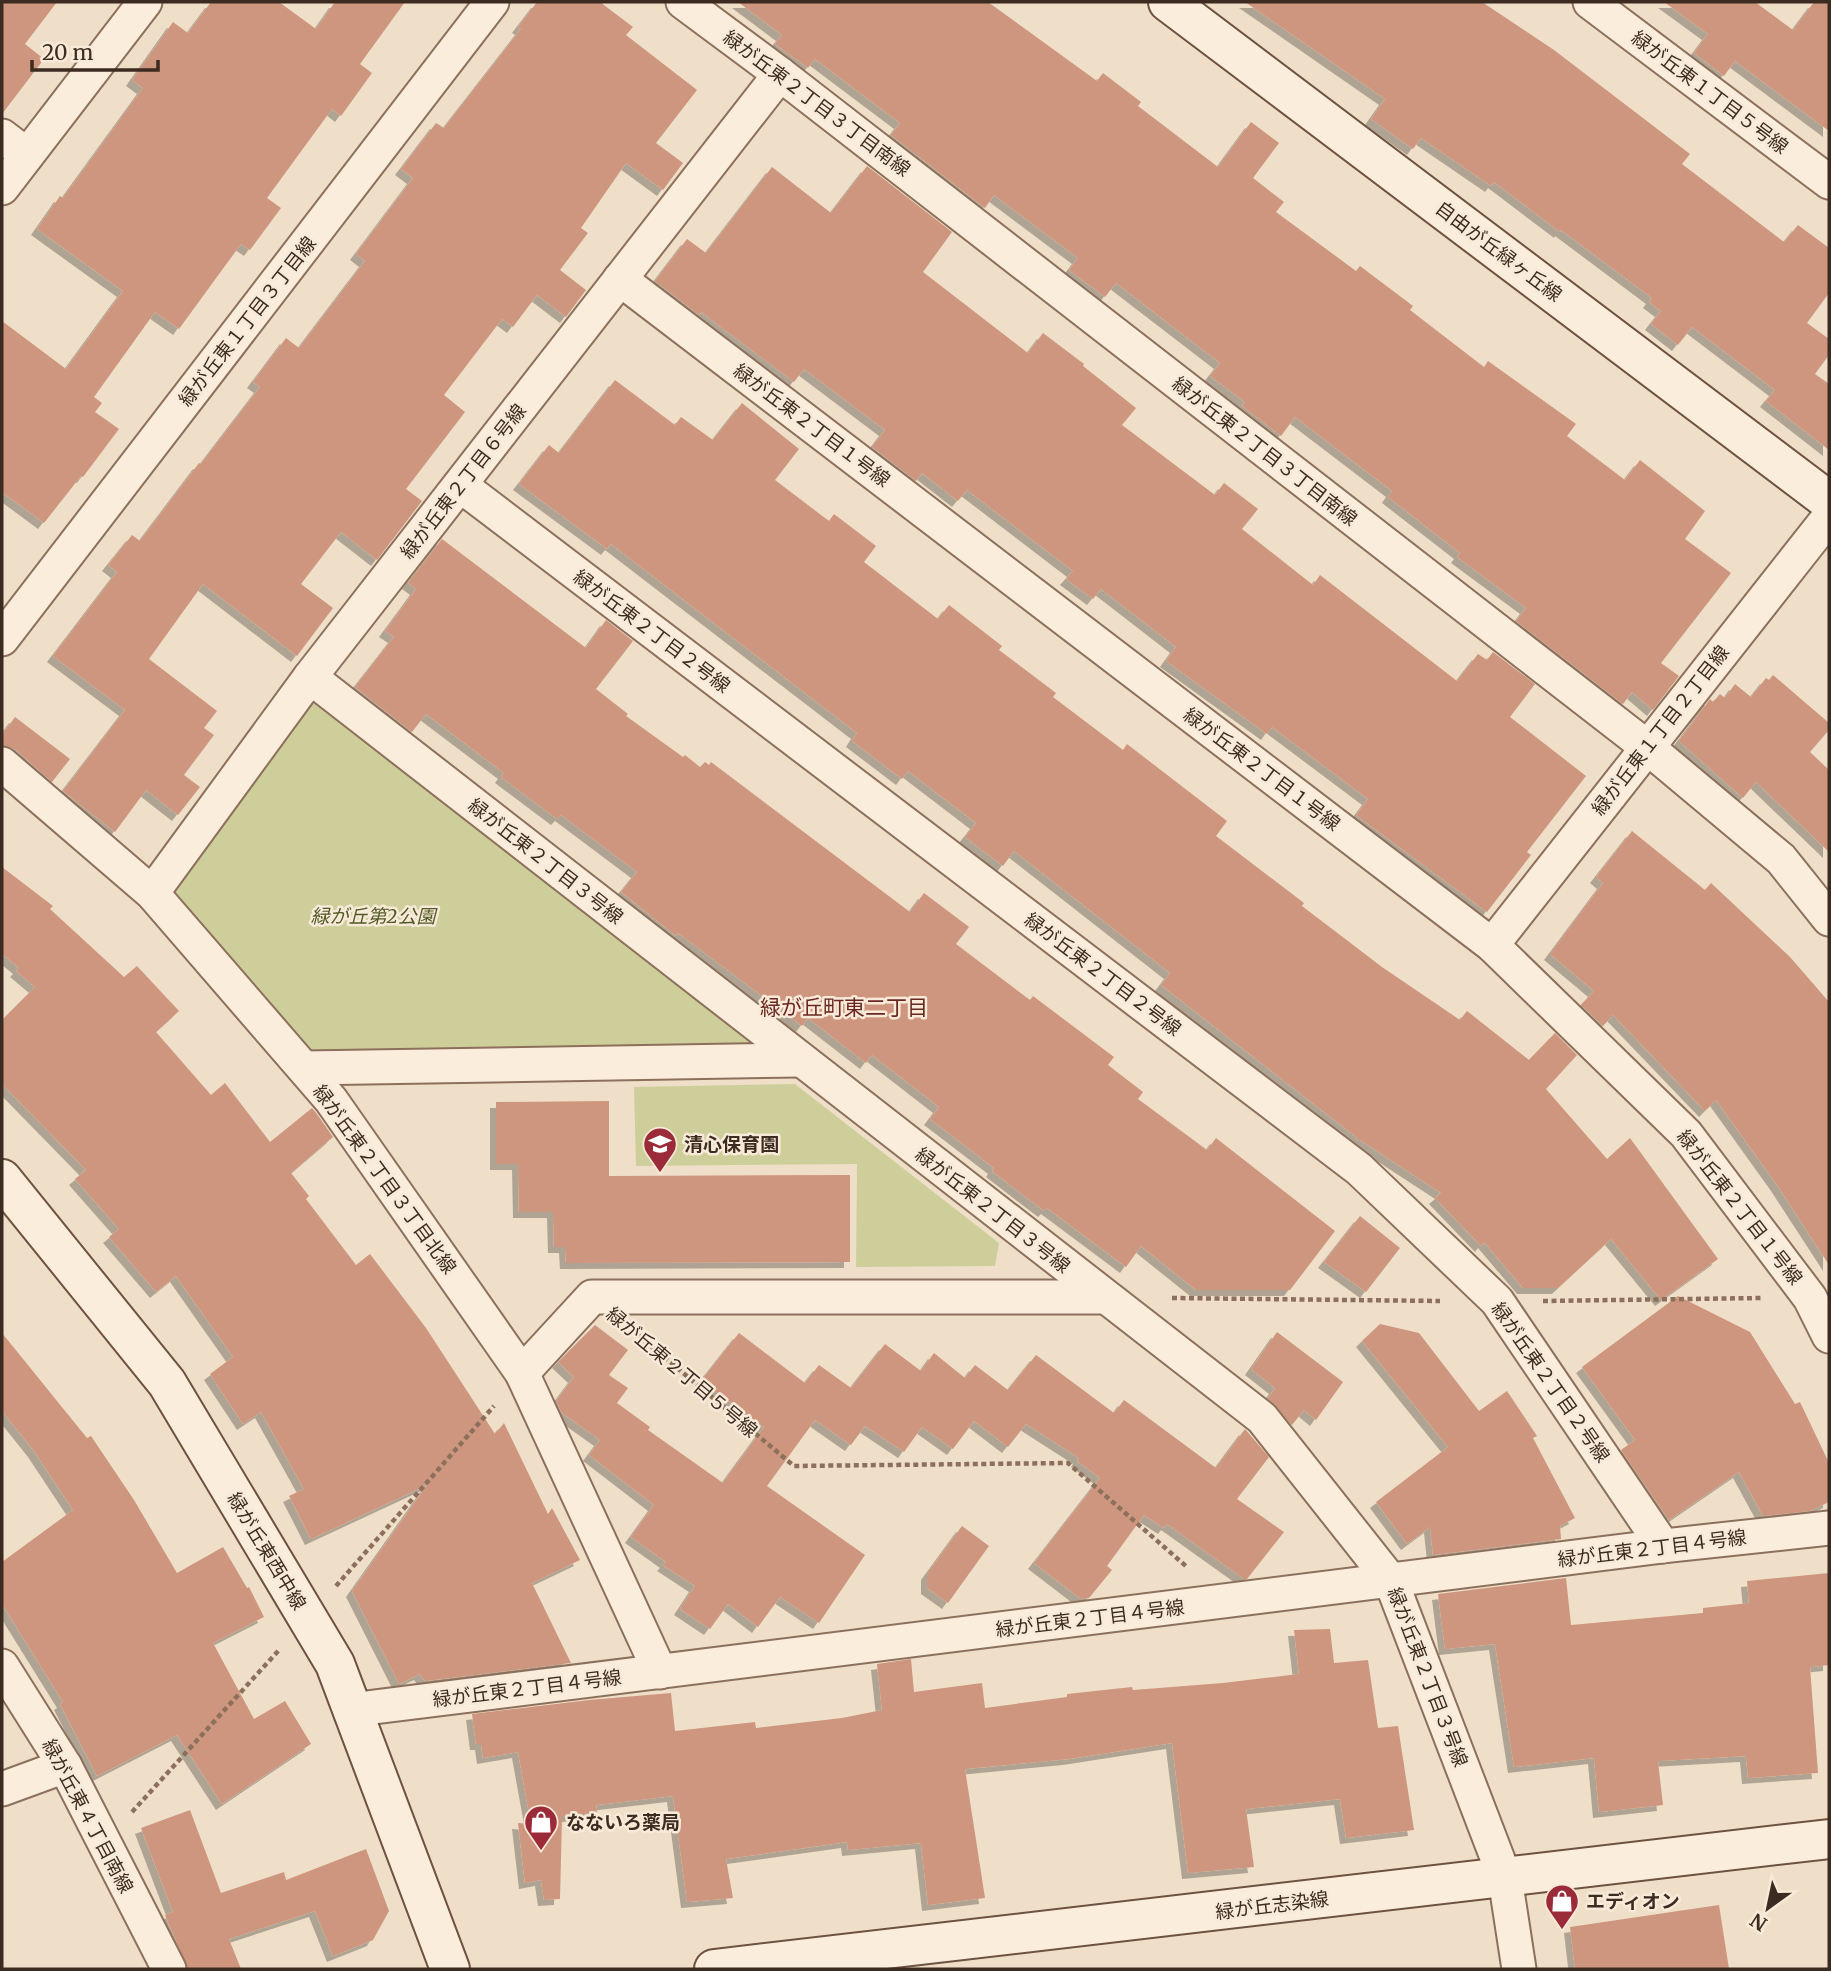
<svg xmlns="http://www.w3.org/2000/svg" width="1831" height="1971" font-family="Merriweather,'Noto Sans JP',serif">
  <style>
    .green { fill: #cece9b }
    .building { fill: #ce967e; filter: url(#shadow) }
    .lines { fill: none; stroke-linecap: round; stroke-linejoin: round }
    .street-casing { stroke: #8c705c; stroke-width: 37 }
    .secondary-casing { stroke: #6e513f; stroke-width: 42 }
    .path { stroke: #8c705c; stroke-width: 4.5; stroke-dasharray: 5 3.5; stroke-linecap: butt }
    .street { stroke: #faeddc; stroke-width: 33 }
    .secondary { stroke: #faeddc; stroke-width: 38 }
    .labels { text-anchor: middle; stroke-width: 5; stroke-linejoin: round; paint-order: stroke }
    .street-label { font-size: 19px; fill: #3c2b20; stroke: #f7ead8 }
    .park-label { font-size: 19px; font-style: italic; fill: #525926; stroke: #f7ead8 }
    .poi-label { font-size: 19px; font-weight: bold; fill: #3c2b20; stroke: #f7ead8; text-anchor: start }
    .neighbourhood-label { font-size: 21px; fill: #6a261f; stroke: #f7ead8 }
  </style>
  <defs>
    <filter id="shadow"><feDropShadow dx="-6" dy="6" stdDeviation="0" flood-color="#0004"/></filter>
  </defs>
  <rect width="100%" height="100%" fill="#efdfc8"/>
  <!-- green -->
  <g class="green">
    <path d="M310,677L800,1060L304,1068L152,893Z"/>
    <path d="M795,1084L999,1243L995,1266L856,1267L857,1164L636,1166L634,1087Z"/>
  </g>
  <!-- building -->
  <g class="building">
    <path d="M2,2H57L25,44L44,59L2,114Z"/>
    <path d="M211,2H279L316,29L335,2H405L360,64L372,73L341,116L332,109L267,198L281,208L250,250L241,244L179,329L155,312L94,397L102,403L95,412L119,429L83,477L81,476L44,523L2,492V321L66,369L123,291L37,229L60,196L63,198L143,88L132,80L173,22L188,33Z"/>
    <path d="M537,2H600L633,27L626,35L697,90L656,143L683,163L663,190L626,163L581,228L588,233L560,270L586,290L566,317L537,295L513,327L502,319L444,395L465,412L406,489L422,501L377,560L341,532L301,584L333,608L297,656L203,584L149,659L217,711L204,728L214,735L184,775L200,787L178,815L146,790L115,832L63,791L125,710L53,656L117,572L108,565L132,535L140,541L199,463L201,464L260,387L253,382L286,338L299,348L365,261L356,254L413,178L401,169L436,123L444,128L521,29L518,27Z"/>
    <path d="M738,2H988L1097,81L1103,73L1141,102L1138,106L1218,167L1251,122L1279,143L1253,178L1284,202L1276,212L1356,271L1360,266L1413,306L1410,310L1484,367L1488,361L1576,424L1567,436L1625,480L1640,460L1705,511L1685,539L1731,573L1661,663L1679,676L1653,710L1632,692L1623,704L1516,621L1526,608L1457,557L1460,553L1388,497L1392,491L1295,417L1281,436L1242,406L1245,402L1210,376L1220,363L1116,283L1105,297L1069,270L1078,258L994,195L985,208L891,135L900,123L815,59L808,68L775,44L782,35Z"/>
    <path d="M1245,2H1482L1554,50L1690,154L1682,164L1784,242L1798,225L1829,248V293L1807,323L1829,339V355L1815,374L1829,384V450L1766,401L1775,390L1692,327L1678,345L1651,324L1661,311L1649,302L1652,298L1561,230L1560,232L1494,182L1491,186L1421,138L1413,149L1371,119L1385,99Z"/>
    <path d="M1664,2H1755L1793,30L1814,2H1829V131L1735,61L1724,76L1694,53L1708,34Z"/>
    <path d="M867,166L952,232L923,272L1028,353L1043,333L1084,364L1083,366L1136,408L1122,425L1215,495L1224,483L1258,509L1242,529L1313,585L1320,575L1457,681L1478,654L1487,660L1493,652L1535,684L1510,717L1586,776L1527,852L1531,855L1487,912L1356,815L1368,799L1272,727L1267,734L1166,661L1176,647L1101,589L1093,599L1066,579L1073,571L967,490L958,501L922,473L916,481L872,447L885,430L804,369L794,382L701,312L699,315L655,281L687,239L706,253L772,167L831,213Z"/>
    <path d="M615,380L675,425L681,417L713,440L742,403L799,449L775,480L829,521L834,514L876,546L864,562L938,619L949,605L1002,646L999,650L1056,693L1053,697L1123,750L1127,744L1227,821L1216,836L1304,903L1302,906L1382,967L1460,1020L1467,1011L1529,1060L1555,1033L1577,1055L1546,1089L1607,1159L1630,1138L1718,1259L1661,1300L1611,1239L1558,1288H1523L1484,1242L1481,1246L1435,1198L1441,1193L1360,1140L1161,985L1170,973L1014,851L1003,866L965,837L976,823L908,771L902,779L852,741L857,733L611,544L607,549L519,484L549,445L559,453Z"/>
    <path d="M442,539L586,648L606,620L633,641L596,689L628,714L626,716L683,757L685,755L700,767L705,762L709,765L711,762L910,912L924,893L969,927L956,944L1030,1000L1033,996L1114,1057L1108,1065L1143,1092L1138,1099L1207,1150L1216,1138L1335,1231L1290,1290H1196L1141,1246L1126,1267L1047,1208L1044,1211L992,1171L994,1168L930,1119L939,1107L872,1055L866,1063L808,1018L802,1026L678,933L676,936L621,892L637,872L561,815L557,819L501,777L504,773L426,714L412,732L355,687L394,637L385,631L416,589L408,583Z"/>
    <path d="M1773,675L1829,723V730L1810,752L1829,770V852L1756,782L1743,798L1679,741L1710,699L1713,702L1720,694L1725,698L1735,684L1751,697L1766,678L1769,680Z"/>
    <path d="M15,717L70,759L52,782L15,749L2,745V735Z"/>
    <path d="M1632,831L1705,890L1711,883L1790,957L1829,1002V1265L1777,1185L1716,1100L1705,1111L1613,1015L1603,1026L1581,1005L1594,991L1550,954L1603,883L1596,877Z"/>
    <path d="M2,867L53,906L50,909L124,977L137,966L179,1011L156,1032L211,1095L225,1083L270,1142L312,1108L317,1114L333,1137L291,1173L309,1196L306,1199L356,1265L370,1254L426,1328L495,1434L504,1423L548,1514L552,1508L580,1560L532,1583L571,1663L425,1681L420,1674L399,1684L352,1591L427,1485L311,1539L289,1496L304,1489L261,1412L243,1424L210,1374L233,1357L176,1276L156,1292L109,1237L119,1229L75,1179L86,1170L2,1084V1020L35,987L16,971L19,968L2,954Z"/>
    <path d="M609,1101V1176L850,1175V1262L566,1263L565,1247H554L553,1212H519L518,1164H496V1102Z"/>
    <path d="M1360,1216L1400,1248L1366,1292L1324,1262Z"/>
    <path d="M1678,1296L1750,1332L1795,1404L1800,1402L1829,1463V1502L1810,1511L1763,1516L1739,1472L1669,1520L1621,1450L1635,1440L1582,1367Z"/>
    <path d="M1380,1324L1419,1333L1479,1411L1507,1391L1537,1436L1533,1438L1575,1518L1560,1526L1561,1539L1433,1555L1430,1527L1407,1544L1376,1502L1448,1447L1362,1341Z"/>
    <path d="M595,1325L628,1350L609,1375L628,1388L617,1403L650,1427L648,1430L723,1483L764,1427L701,1381L739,1333L805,1383L819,1365L851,1388L885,1344L921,1371L934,1353L965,1378L975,1365L1008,1390L1036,1355L1114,1413L1124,1400L1216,1468L1245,1429L1269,1457L1237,1499L1284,1532L1247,1579H1244L1167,1524L1164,1528L1144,1515L1107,1566L1112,1570L1089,1598L1081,1599L1034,1563L1100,1478L1077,1461L1079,1458L1026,1424L1008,1447L974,1421L953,1449L922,1427L904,1452L865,1426L851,1445L815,1420L767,1486L865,1555L819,1623L780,1597L758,1627L728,1604L710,1629L680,1609L695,1586L663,1565L666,1562L631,1537L654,1505L589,1455L600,1440L562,1413L556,1401L574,1377L558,1362Z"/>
    <path d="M1277,1332L1343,1382L1316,1420L1304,1410L1292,1425L1268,1398L1275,1388L1251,1369Z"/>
    <path d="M2,1333L87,1438L91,1436L134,1500L177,1573L223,1547L247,1588L249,1587L264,1617L213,1643L254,1719L285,1701L311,1744L222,1804L177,1735L97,1776L60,1704L63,1702L2,1604V1562L73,1510L34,1451L2,1411Z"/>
    <path d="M962,1526L989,1546L948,1603L927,1588V1574Z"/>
    <path d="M1829,1573V1665L1810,1667L1818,1773L1748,1778L1746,1756L1658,1761L1663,1805L1599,1812L1594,1758L1514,1767L1495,1644L1445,1649L1438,1594L1566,1578L1571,1625L1703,1613V1608L1749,1603L1747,1581Z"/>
    <path d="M1330,1629L1334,1663L1368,1660L1378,1728L1398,1726L1414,1830L1346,1838L1340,1799L1246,1809L1254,1867L1188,1873L1172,1743L1069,1759L965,1769L985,1898L928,1905L921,1843L848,1850L847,1842L726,1859L733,1898L687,1902L673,1796L596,1805L597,1812L562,1817L560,1899L544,1900L541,1880L525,1883L518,1823L531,1824L518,1752L483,1758L481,1744H476L472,1714L589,1700L671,1693L675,1731L755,1722L756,1728L842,1718L882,1710L877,1664L911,1659L914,1692L982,1683L985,1708L1067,1697V1694L1132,1687L1133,1690L1223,1683L1299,1674L1294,1630Z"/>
    <path d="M190,1810L221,1893L284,1872L286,1880L366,1849L389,1911L373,1940L333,1956L315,1911L229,1939L241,1969H188L165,1915L173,1912L141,1828Z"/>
    <path d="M1719,1905L1729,1969H1575L1570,1927Z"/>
  </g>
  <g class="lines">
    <!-- street casing -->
    <g class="street-casing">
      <g id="street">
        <path d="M683,2L780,74L1647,747L1781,859L1829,919"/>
        <path d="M1590,2L1829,182"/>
        <path d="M2,136L27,155"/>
        <path d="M2,188L145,2"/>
        <path d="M620,279L1492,945L1686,1134L1810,1298L1829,1336"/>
        <path d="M460,485L1359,1169L1497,1301L1663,1546"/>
        <path d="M2,639L492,2"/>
        <path d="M310,677L1262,1418L1391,1581L1505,1878L1519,1969"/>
        <path d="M2,764L152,893L331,1100L522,1373L660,1672"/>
        <path d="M152,893L310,677L780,74"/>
        <path d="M1492,945L1829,517"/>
        <path d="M304,1068L800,1060"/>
        <path d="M522,1373L592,1297H1105"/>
        <path d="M2,1666L65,1766L169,1969"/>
        <path d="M350,1710L1663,1546L1829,1528"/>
        <path d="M2,1789L65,1766"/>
      </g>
    </g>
    <!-- secondary casing -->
    <g class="secondary-casing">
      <g id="secondary">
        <path d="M1168,2L1829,501"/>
        <path d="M2,1179L167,1383L335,1664L450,1969"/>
        <path d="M714,1969L1829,1839"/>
      </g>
    </g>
    <!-- path -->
    <g class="path">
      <path d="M1172,1298L1440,1301"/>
      <path d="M1543,1301L1762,1298"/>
      <path d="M638,1335L794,1466L1068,1463L1187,1567"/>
      <path d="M336,1586L494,1406"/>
      <path d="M132,1812L279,1650"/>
    </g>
    <!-- street -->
    <use href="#street" class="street"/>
    <!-- secondary -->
    <use href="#secondary" class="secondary"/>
  </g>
  <!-- icons -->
  <defs>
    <g id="school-pin" transform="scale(1.75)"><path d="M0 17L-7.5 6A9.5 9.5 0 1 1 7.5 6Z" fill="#9c2b39" stroke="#f7ead8"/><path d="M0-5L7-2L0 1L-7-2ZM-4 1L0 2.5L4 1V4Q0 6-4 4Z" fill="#fff"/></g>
    <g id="shop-pin" transform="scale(1.75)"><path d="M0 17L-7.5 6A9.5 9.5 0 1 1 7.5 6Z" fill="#9c2b39" stroke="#f7ead8"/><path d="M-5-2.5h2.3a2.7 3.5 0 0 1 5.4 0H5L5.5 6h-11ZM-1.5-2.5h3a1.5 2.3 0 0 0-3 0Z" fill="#fff"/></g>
  </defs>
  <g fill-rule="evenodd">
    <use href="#school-pin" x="660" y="1144"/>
    <use href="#shop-pin" x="541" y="1822"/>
    <use href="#shop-pin" x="1562" y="1901"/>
  </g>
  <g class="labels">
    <!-- street labels -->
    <g class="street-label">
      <text transform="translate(1710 92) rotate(37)" y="7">緑が丘東１丁目５号線</text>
      <text transform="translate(817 103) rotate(37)" y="7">緑が丘東２丁目３丁目南線</text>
      <text transform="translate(1499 251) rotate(37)" y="7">自由が丘緑ヶ丘線</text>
      <text transform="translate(247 321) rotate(-52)" y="7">緑が丘東１丁目３丁目線</text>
      <text transform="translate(812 425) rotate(37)" y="7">緑が丘東２丁目１号線</text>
      <text transform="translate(1265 451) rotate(38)" y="7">緑が丘東２丁目３丁目南線</text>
      <text transform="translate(463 481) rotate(-52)" y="7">緑が丘東２丁目６号線</text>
      <text transform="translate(652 631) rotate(37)" y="7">緑が丘東２丁目２号線</text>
      <text transform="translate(1660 730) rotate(-52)" y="7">緑が丘東１丁目２丁目線</text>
      <text transform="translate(1262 769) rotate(37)" y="7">緑が丘東２丁目１号線</text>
      <text transform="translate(546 861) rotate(38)" y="7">緑が丘東２丁目３号線</text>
      <text transform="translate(1103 974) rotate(37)" y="7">緑が丘東２丁目２号線</text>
      <text transform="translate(385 1179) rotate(54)" y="7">緑が丘東２丁目３丁目北線</text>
      <text transform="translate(1740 1207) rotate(52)" y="7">緑が丘東２丁目１号線</text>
      <text transform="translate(993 1210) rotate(38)" y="7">緑が丘東２丁目３号線</text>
      <text transform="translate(682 1372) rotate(40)" y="7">緑が丘東２丁目５号線</text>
      <text transform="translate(1551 1382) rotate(55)" y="7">緑が丘東２丁目２号線</text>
      <text transform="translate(1652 1548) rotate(-7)" y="7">緑が丘東２丁目４号線</text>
      <text transform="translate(267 1551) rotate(59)" y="7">緑が丘東西中線</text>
      <text transform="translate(1090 1618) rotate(-7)" y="7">緑が丘東２丁目４号線</text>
      <text transform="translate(1428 1677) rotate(69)" y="7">緑が丘東２丁目３号線</text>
      <text transform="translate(527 1688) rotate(-7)" y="7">緑が丘東２丁目４号線</text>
      <text transform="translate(88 1816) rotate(62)" y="7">緑が丘東４丁目南線</text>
      <text transform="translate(1272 1905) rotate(-7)" y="7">緑が丘志染線</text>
    </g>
    <!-- park labels -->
    <g class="park-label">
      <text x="373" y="923">緑が丘第2公園</text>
    </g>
    <!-- poi labels -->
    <g class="poi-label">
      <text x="684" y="1151">清心保育園</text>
      <text x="566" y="1829">なないろ薬局</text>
      <text x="1586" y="1908">エディオン</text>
    </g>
    <!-- neighbourhood labels -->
    <g class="neighbourhood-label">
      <text x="844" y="1015">緑が丘町東二丁目</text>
    </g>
  </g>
  <!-- border -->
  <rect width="1831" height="1971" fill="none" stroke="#3c2b20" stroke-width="7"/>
  <!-- north arrow -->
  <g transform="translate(1768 1908) rotate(213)" stroke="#f7ead8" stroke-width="5" paint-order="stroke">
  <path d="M0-5L12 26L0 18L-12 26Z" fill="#3c2b20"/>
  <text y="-10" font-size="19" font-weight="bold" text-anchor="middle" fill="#3c2b20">N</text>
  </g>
  <!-- scale -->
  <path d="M32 60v10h126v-10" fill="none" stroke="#3c2b20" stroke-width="3.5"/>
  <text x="42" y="60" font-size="21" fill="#3c2b20" stroke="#f7ead8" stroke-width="5" paint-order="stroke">20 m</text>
</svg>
